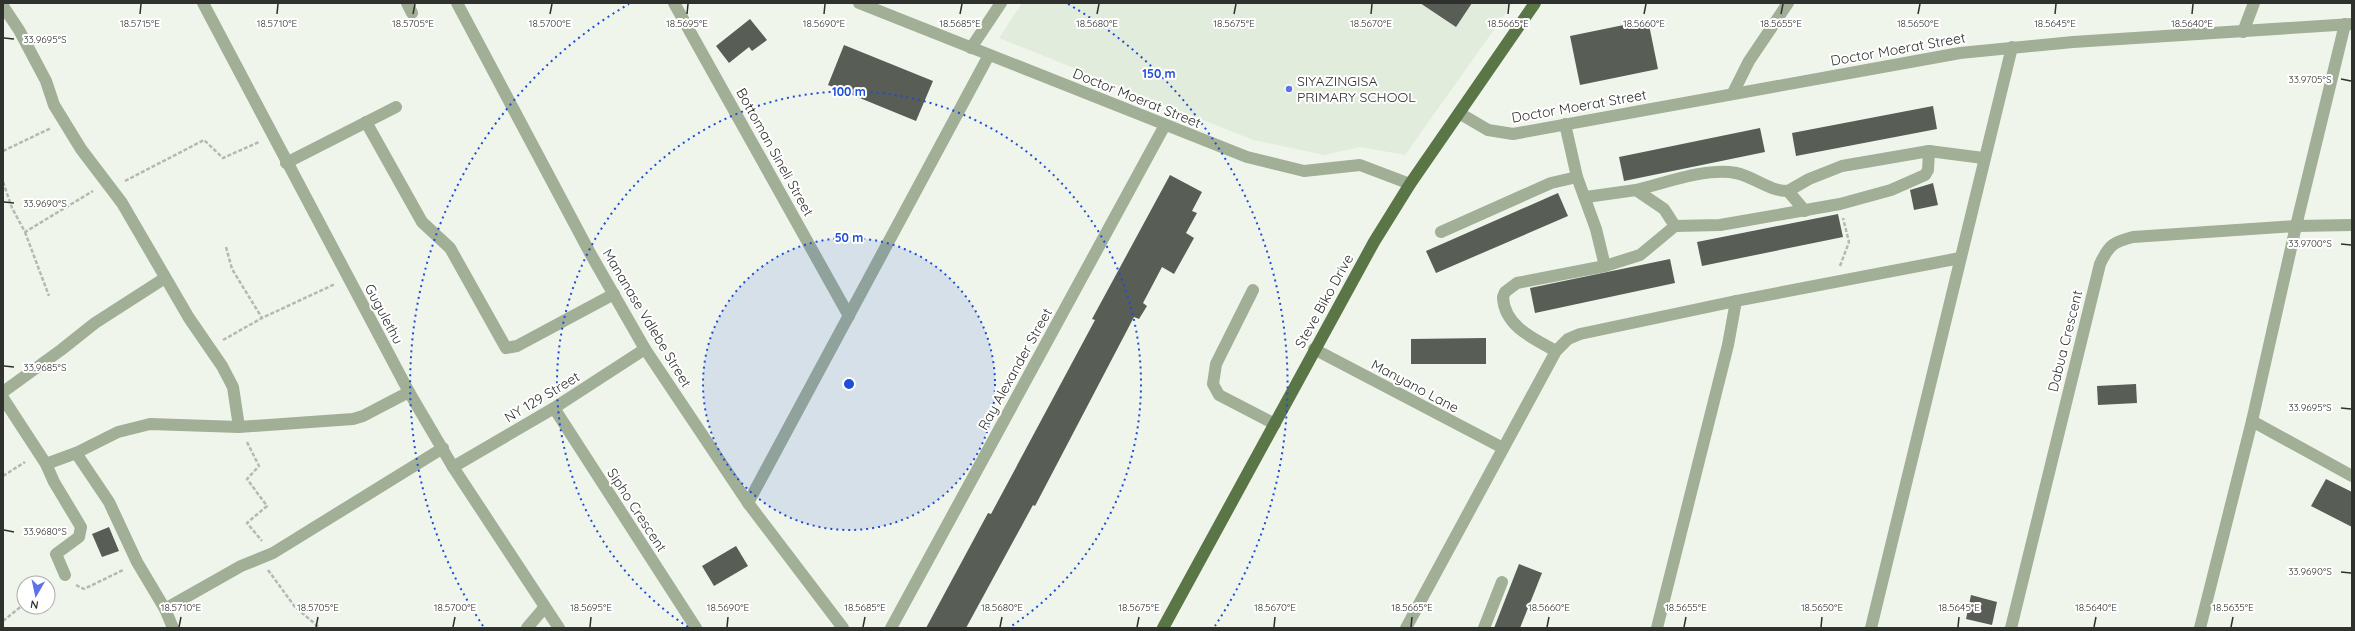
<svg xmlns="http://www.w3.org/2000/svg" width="2355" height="631" font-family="Quicksand,sans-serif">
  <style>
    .built { fill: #e2ecdc }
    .building { fill: #585d55 }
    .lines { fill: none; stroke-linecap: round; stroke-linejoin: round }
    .path { stroke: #b5b9b2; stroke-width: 2.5; stroke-dasharray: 4 2; stroke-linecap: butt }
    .minor { stroke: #a0af95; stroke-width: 12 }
    .major { stroke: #5b7646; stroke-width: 12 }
    .ticks { fill: none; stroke: #2f312e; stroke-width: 1.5 }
    .ring { fill: none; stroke: #1d4ed8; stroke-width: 2; stroke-dasharray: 2 4 }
    .poi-dot { fill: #5c72e9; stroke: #fff; stroke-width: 1.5 }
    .labels { text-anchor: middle; stroke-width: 4; stroke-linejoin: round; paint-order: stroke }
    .street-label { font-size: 14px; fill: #2f312e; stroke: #fff }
    .poi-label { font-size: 14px; fill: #2f312e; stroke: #fff; text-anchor: start }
    .ticks-label { font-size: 10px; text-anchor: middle; fill: #2f312e; stroke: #fff; stroke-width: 4; stroke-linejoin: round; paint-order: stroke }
    .centre { fill: #1d4ed8; stroke: #fff; stroke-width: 2 }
    .ring-label { font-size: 12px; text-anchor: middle; font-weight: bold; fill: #1d4ed8; stroke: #fff; stroke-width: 4; stroke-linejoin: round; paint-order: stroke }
  </style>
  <rect width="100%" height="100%" fill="#f0f5ec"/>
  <!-- built -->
  <path class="built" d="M1022,3H1513L1405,155L1360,147L1324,155L1253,140L999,38Z"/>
  <!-- building -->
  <g class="building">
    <path d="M1420,3H1472L1456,27Z"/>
    <path d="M750,19L767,40L752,51L749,47L729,63L716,46Z"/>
    <path d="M1648,20L1658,69L1580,85L1570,36Z"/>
    <path d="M844,45L933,81L916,121L828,85Z"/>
    <path d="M1933,106L1937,129L1796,156L1792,133Z"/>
    <path d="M1760,128L1765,152L1624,181L1619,157Z"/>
    <path d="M1170,175L1202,192L1192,211L1197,213L1186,233L1194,238L1174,274L1162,267L1143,303L1147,306L1139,319L1134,317L1035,506L1033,505L966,628H926L988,513L991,514L1095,320L1092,319Z"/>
    <path d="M1933,183L1938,205L1914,210L1910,190Z"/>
    <path d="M1558,193L1568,216L1436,273L1426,251Z"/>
    <path d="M1838,214L1843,237L1702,266L1697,242Z"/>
    <path d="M1670,259L1675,283L1535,313L1530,288Z"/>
    <path d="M1486,338V364H1411V339Z"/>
    <path d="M2136,384L2137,403L2098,405L2097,386Z"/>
    <path d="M2326,479L2352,492V527L2311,506Z"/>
    <path d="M109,527L119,551L102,557L92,534Z"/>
    <path d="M736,546L748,566L714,586L702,566Z"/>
    <path d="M1519,564L1542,573L1520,628H1494Z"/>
    <path d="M1971,595L1997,602L1992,625L1966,619Z"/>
  </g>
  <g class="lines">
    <!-- path -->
    <g class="path">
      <path d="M3,151L51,128"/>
      <path d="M125,181L204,140L223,158L259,142"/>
      <path d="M3,182L12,208L25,232L93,191"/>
      <path d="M25,232L49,296"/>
      <path d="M226,247L232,269L262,318"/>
      <path d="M1840,266L1849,242L1843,218"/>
      <path d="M223,340L262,318L335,284"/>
      <path d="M247,442L259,466L247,479L267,506L247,523L262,541"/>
      <path d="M3,476L25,462"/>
      <path d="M268,570L295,607L320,628"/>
      <path d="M76,585L84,589L123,570"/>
      <path d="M3,621L24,604"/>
    </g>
    <!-- minor -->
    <g class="minor">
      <path d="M203,3L409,392L453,467L559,628"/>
      <path d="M407,3L412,13"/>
      <path d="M457,3L590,253L645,349L748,503L843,628"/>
      <path d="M674,3L849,316"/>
      <path d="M859,3L1247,157L1304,171L1360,165L1410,184"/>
      <path d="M3,6L19,30L46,81L54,105L81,149L122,203L189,318L222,366L233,387L239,427"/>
      <path d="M2243,32L2254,3"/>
      <path d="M971,48L1001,3"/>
      <path d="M1733,93L1749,61L1788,3"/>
      <path d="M1459,113L1488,130L1513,134L1960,53L2073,42L2352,24"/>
      <path d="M366,122L422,222L450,248L506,348L517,346L614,294"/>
      <path d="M286,163L396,107"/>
      <path d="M1577,177L1596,229L1605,266"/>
      <path d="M1636,190C1665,183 1707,167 1736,173C1755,177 1768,191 1788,191L1809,179L1842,166L1929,151L1983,158"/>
      <path d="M1788,191L1805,211"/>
      <path d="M1586,197L1636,190L1664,209L1675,226"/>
      <path d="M1441,232L1551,183L1577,177L1565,124"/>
      <path d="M1253,290L1216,364L1213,384L1219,395L1275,424"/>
      <path d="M1314,349L1503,448"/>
      <path d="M1556,351C1534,339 1504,326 1503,297L1505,292L1517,283L1605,266L1640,255L1675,226L1720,225L1840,204L1891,190L1925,175L1928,170L1929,151"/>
      <path d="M3,392L61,350L95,323L165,278"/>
      <path d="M3,398L46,464L54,482L81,527L79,537L56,554L65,575"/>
      <path d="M554,408L696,628"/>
      <path d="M2252,421L2352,476"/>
      <path d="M76,453L109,502L137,562L165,609L173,628"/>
      <path d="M46,464L76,453L118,432L150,424L239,427L353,419L363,416L409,392"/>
      <path d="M453,467L554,408L645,349"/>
      <path d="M748,503L989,55"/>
      <path d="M165,609L241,566L273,553L443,448"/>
      <path d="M527,628L544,608"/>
      <path d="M891,628L1165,125"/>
      <path d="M1406,628L1556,351L1568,339L1580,334L1736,301L1960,258"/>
      <path d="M1484,628L1502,582"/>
      <path d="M1657,628L1728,345L1736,301"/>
      <path d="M1871,628L2012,47"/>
      <path d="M2011,628L2100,264C2109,245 2113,242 2133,237L2296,226L2352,225"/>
      <path d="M2200,628L2252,421L2296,226L2345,24"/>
    </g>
    <!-- major -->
    <path class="major" d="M1163,628L1374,242L1410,184L1535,3"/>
  </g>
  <!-- ticks -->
  <path class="ticks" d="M140,14L141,4M277,14L278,4M413,14L415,4M550,14L552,4M687,14L688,4M824,14L825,4M960,14L962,4M1097,14L1099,4M1234,14L1236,4M1371,14L1372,4M1508,14L1509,4M1644,14L1646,4M1781,14L1783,4M1918,14L1920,4M2055,14L2056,4M2192,14L2193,4M4,38L14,39M2341,79L2351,81M4,202L14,203M2341,244L2351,245M4,366L14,367M2341,408L2351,409M4,530L14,532M2341,572L2351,573M179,627L181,617M316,627L318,617M453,627L455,617M590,627L591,617M727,627L728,617M863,627L865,617M1000,627L1002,617M1137,627L1139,617M1274,627L1275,617M1411,627L1412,617M1547,627L1549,617M1684,627L1686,617M1821,627L1822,617M1958,627L1959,617M2094,627L2096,617M2231,627L2233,617"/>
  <!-- distance rings -->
  <circle cx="849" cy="384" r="146" fill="#1d4ed8" fill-opacity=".12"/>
  <g class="ring">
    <circle cx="849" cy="384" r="146"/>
    <path d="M688 627A292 292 0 1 1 1010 627"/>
    <path d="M483 626A439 439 0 0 1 629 4M1068 4A439 439 0 0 1 1215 626"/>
  </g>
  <!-- markers -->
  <circle class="poi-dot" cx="1289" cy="89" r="4"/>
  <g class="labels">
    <!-- street labels -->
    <g class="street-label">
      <text transform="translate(1898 49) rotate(-10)" y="5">Doctor Moerat Street</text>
      <text transform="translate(1137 98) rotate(22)" y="5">Doctor Moerat Street</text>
      <text transform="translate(1579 106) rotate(-10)" y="5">Doctor Moerat Street</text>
      <text transform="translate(775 152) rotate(61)" y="5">Bottoman Sineli Street</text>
      <text transform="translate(1324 301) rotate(-61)" y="5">Steve Biko Drive</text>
      <text transform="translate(384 314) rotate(62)" y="5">Gugulethu</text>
      <text transform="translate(647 318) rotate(59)" y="5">Mananase Vdlebe Street</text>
      <text transform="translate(2065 341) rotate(-76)" y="5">Dabua Crescent</text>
      <text transform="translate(1015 369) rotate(-61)" y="5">Ray Alexander Street</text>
      <text transform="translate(1415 386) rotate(28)" y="5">Manyano Lane</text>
      <text transform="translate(542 397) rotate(-31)" y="5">NY 129 Street</text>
      <text transform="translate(637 510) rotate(57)" y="5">Sipho Crescent</text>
    </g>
    <!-- poi labels -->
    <g class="poi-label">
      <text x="1297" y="86">SIYAZINGISA<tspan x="1297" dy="16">PRIMARY SCHOOL</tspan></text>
    </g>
  </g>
  <g class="ticks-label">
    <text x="140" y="27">18.5715°E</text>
    <text x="277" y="27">18.5710°E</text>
    <text x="413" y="27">18.5705°E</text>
    <text x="550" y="27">18.5700°E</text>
    <text x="687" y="27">18.5695°E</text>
    <text x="824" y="27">18.5690°E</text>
    <text x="960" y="27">18.5685°E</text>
    <text x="1097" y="27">18.5680°E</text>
    <text x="1234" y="27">18.5675°E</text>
    <text x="1371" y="27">18.5670°E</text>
    <text x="1508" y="27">18.5665°E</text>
    <text x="1644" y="27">18.5660°E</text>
    <text x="1781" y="27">18.5655°E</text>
    <text x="1918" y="27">18.5650°E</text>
    <text x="2055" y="27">18.5645°E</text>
    <text x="2192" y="27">18.5640°E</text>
    <text x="45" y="43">33.9695°S</text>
    <text x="2310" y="83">33.9705°S</text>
    <text x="45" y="207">33.9690°S</text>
    <text x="2310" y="247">33.9700°S</text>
    <text x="45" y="371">33.9685°S</text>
    <text x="2310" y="411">33.9695°S</text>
    <text x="45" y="535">33.9680°S</text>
    <text x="2310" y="575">33.9690°S</text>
    <text x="181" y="611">18.5710°E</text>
    <text x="318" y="611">18.5705°E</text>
    <text x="455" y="611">18.5700°E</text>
    <text x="591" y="611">18.5695°E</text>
    <text x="728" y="611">18.5690°E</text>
    <text x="865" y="611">18.5685°E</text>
    <text x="1002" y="611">18.5680°E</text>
    <text x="1139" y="611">18.5675°E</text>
    <text x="1275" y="611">18.5670°E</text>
    <text x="1412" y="611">18.5665°E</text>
    <text x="1549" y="611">18.5660°E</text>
    <text x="1686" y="611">18.5655°E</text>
    <text x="1822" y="611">18.5650°E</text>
    <text x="1959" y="611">18.5645°E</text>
    <text x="2096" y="611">18.5640°E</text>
    <text x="2233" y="611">18.5635°E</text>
  </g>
  <circle cx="849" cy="384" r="6" class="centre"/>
  <g class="ring-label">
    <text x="1159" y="78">150 m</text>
    <text x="849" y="96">100 m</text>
    <text x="849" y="242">50 m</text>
  </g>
  <!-- border -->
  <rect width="2355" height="631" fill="none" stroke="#2f312e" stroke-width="8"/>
  <!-- north arrow -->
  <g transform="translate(36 595) rotate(189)"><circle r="19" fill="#ffffff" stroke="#acadab"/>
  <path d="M0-3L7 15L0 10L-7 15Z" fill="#5c72e9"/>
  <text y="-6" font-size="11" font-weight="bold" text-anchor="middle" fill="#2f312e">N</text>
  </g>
</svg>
